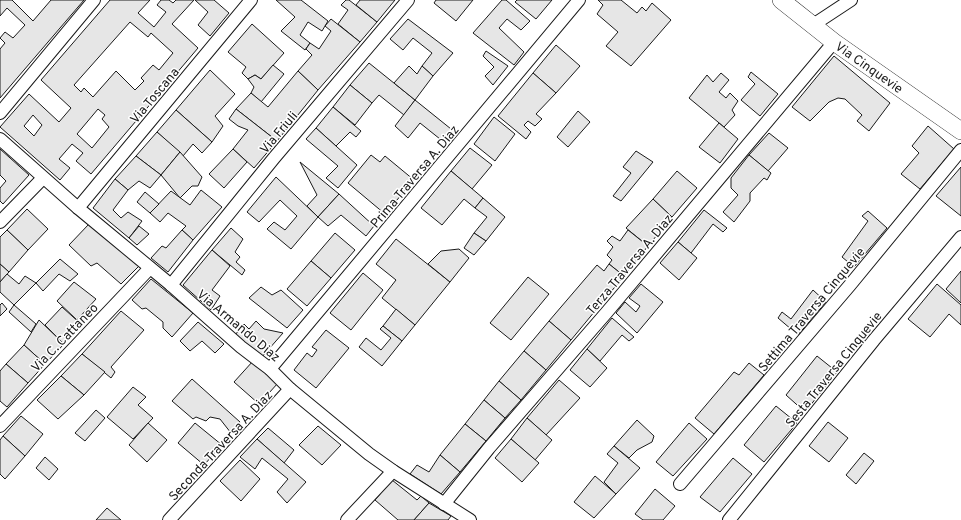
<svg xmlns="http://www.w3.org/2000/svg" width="961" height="520" font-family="Overpass,sans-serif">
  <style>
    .building { fill: #e6e6e6; stroke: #1a1a1a; fill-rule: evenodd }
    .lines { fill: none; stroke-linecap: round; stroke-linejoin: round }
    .street-casing { stroke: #1a1a1a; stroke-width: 14 }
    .secondary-casing { stroke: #1a1a1a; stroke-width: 18 }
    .street { stroke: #fff; stroke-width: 12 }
    .secondary { stroke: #fff; stroke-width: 17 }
    .labels { text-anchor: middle; stroke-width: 3; stroke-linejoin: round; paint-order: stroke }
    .street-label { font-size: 13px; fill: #1a1a1a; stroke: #fff }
  </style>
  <rect width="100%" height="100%" fill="#fff"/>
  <!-- building -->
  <g class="building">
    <path d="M0,0H12L33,21L51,0H84L0,98V49L5,43L0,38L5,32L13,38L25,25L7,8L0,16Z"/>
    <path d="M110,0H150L138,13L154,27L166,12L157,5L161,0H169L173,3L176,0H194L172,24L198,48L91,174L76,161L83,153L72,144L59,159L70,168L60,180L0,127L29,94L59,122L71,108L41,80ZM130,22L148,37L151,33L173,53L159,70L153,65L141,78L144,81L135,90L116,71L93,97L84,88L81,92L74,85ZM98,109L105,115L102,119L109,127L92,148L77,134ZM33,115L42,125L34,136L24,126Z"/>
    <path d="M195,0H214L229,13L210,36L198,25L208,12Z"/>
    <path d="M276,0H301L328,21L322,31L308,22L300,35L310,43L305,50L281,31L295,17Z"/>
    <path d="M346,0H349L377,22L360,42L338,24L348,10L341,5Z"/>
    <path d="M360,0H395L377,22L356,5Z"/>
    <path d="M436,0H473L456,21L434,3Z"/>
    <path d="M502,0H506L530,21L521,30L507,19L499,28L524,52L514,65L473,33Z"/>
    <path d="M517,0H552L536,19L515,2Z"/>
    <path d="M598,0H621L637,13L642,7L646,11L652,3L671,20L631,66L606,46L618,32L597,14L603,5Z"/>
    <path d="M331,19L360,42L318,90L298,71L312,55L306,49L310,43L319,49L331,31L325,26Z"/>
    <path d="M408,19L453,53L433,76L422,66L432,53L413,38L403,50L390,39Z"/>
    <path d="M252,24L284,53L261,79L255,75L248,79L242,73L246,67L228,52Z"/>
    <path d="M556,45L580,66L556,93L533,73Z"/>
    <path d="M486,51L508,66L493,85L485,76L494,67L483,56Z"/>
    <path d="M834,56L890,103L869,131L857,121L862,115L845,99L838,98L829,102L810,121L792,107Z"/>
    <path d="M369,63L415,100L404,115L379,95L372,103L350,85Z"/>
    <path d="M273,65L284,74L261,102L251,93L254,87L248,79L255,75L261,79Z"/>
    <path d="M409,66L417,74L422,66L433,76L415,100L394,83Z"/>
    <path d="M210,70L235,94L215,116L223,126L212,142L176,110Z"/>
    <path d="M298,71L318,90L277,141L236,109L251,93L268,107Z"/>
    <path d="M751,72L778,94L760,116L741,100L755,84L748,77Z"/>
    <path d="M533,73L556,93L536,114L542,119L535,126L528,121L524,125L531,132L526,139L498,116Z"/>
    <path d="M721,73L729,80L719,92L726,98L730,93L738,101L732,110L735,115L724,127L689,98L707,75L713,82Z"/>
    <path d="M350,85L372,103L355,125L333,107Z"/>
    <path d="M415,100L456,133L445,143L420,123L408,138L395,126Z"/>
    <path d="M333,107L361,131L356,137L350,132L336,146L316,128Z"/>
    <path d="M236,109L277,141L254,168L233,149L248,130L238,126L229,119Z"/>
    <path d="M176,110L212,142L202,153L193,144L183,156L157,132Z"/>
    <path d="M578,111L590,122L568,147L557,137Z"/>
    <path d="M494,117L515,134L495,161L474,144Z"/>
    <path d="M719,123L738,139L720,163L699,147Z"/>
    <path d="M928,126L954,149L920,189L901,174L919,153L912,146Z"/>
    <path d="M316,128L357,165L338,188L326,178L338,166L306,139Z"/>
    <path d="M157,132L180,152L161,175L136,156Z"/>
    <path d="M769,133L788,148L768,171L749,155Z"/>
    <path d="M470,148L492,165L472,189L451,171Z"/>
    <path d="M0,149L29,175L3,204L0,201V188L6,181L0,175Z"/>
    <path d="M233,149L247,162L224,188L209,174Z"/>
    <path d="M636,151L653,162L621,201L613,196L631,173L623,167Z"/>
    <path d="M180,152L202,177L198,186H192L180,198L161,175Z"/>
    <path d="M371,155L380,162L385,156L414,180L385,214L348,183Z"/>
    <path d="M749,155L771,173L767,180L764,178L750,193V201L734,222L723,212L738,195L731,188V178Z"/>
    <path d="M136,156L161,175L150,188L139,181L128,190L115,179Z"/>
    <path d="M300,162L339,194L318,217L307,206L317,195Z"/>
    <path d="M961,167V216L936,196Z"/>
    <path d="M451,171L483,198L475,208L464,199L442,225L421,208Z"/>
    <path d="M677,171L697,188L672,217L653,199Z"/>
    <path d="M276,177L318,217L291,249L267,229L274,222L285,230L297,216L280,200L259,222L247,212Z"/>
    <path d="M115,179L128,190L113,210L121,218L128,212L142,221L129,238L93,208Z"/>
    <path d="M201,190L222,207L193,240L182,230L186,226L168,213L160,222L150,213L171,191L190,205Z"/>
    <path d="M145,192L159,204L150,213L137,202Z"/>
    <path d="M339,194L374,226L366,236L341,215L328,226L318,217Z"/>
    <path d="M483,198L505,217L486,241L474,233L487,217L475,208Z"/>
    <path d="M653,199L672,217L648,246L626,228Z"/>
    <path d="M27,209L48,229L28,250L7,230Z"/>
    <path d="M704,210L727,228L723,232L713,224L691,253L678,242Z"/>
    <path d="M868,211L887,228L854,267L842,257L868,221L862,216Z"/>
    <path d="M89,224L139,266L121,284L97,263L91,266L69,245Z"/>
    <path d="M139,226L149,234L137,245L129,238Z"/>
    <path d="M231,228L243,239L235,252L240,257L236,262L245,270L242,275L212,250Z"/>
    <path d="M7,230L28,250L9,272L0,264V237Z"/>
    <path d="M182,230L193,240L168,272L151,258L162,246L166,248Z"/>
    <path d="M628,230L648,246L624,276L609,264L612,260L607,255L613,247L607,241L612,236L620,241Z"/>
    <path d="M335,233L355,250L331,278L311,261Z"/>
    <path d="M474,233L486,241L474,255L464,248Z"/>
    <path d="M396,239L450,282L415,325L382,298L396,280L376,264Z"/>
    <path d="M678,242L697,258L679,280L660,263Z"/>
    <path d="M459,249L469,258L450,282L428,264L441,251Z"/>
    <path d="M212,250L230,266L212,290L220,296L211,310L183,285Z"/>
    <path d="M60,259L78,274L70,281L59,274L43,291L36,283Z"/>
    <path d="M311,261L331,278L307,306L287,289Z"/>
    <path d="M0,264L9,272L0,282Z"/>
    <path d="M609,264L624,276L571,340L549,321L597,265L604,271Z"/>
    <path d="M961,271V303L946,289Z"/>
    <path d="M363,273L383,290L351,330L330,313Z"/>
    <path d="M7,274L19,284L25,276L36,283L14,305L0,292V282Z"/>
    <path d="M528,277L549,294L511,340L490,323Z"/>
    <path d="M151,279L193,313L172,337L163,328V322L146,308L142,309L132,300Z"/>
    <path d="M74,282L96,299L77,320L57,301Z"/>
    <path d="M641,284L663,302L637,333L616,313L625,302L636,312L640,306L629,298Z"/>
    <path d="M937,284L961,305V325L949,314L930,337L908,319Z"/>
    <path d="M261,287L272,295L281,290L303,310L287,328L249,298Z"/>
    <path d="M813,290L826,302L798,335L778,318L782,312L791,319Z"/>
    <path d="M2,303L7,309L0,316V305Z"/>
    <path d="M14,305L36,324L31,332L9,312Z"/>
    <path d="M62,307L82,325L64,344L45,325Z"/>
    <path d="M396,309L415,325L402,341L383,326Z"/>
    <path d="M121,311L144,330L111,367L115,372L111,378L82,354Z"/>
    <path d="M612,318L634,337L629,341L622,335L600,361L587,349Z"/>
    <path d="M39,320L64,344L45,364L24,345Z"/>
    <path d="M256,321L264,329L283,333L261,358L235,335L244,324L249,329Z"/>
    <path d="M549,321L571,340L546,370L524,351Z"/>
    <path d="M198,322L224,344L215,353L202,341L190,351L180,341Z"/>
    <path d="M383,326L402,341L382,366L359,347L366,338L381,350L391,338L380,329Z"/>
    <path d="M326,330L349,348L316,388L294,370L307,353L312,357L317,350L312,347Z"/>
    <path d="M24,345L45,364L28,383L6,364Z"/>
    <path d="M587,349L607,368L590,387L570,370Z"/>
    <path d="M524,351L546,370L521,400L499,381Z"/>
    <path d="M82,354L105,372L84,395L61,376Z"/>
    <path d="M817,356L837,372L805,412L786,395Z"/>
    <path d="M253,361L278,383L259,404L234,382Z"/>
    <path d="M749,363L764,375L714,434L695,418L734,372L739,375Z"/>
    <path d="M6,364L28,383L7,407L0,401V371Z"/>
    <path d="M61,376L84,395L58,419L37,400Z"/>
    <path d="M192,379L240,422L231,433L220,419L210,417L206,421L196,417L193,419L172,401Z"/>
    <path d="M559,380L580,398L546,435L527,418Z"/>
    <path d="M499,381L521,400L505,418L484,400Z"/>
    <path d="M133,387L146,397L138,405L153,418L133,439L107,417Z"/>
    <path d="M484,400L505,418L486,441L465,424Z"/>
    <path d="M776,406L797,423L764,462L744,445Z"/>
    <path d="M96,410L105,418L85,441L75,433Z"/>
    <path d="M21,416L43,434L25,456L3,436Z"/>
    <path d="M527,418L552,440L535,460L511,439Z"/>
    <path d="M637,420L654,436L652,442L637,450L629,458L614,446Z"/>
    <path d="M828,422L848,438L829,462L809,446Z"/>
    <path d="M148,423L167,440L147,462L129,445Z"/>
    <path d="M195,423L222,445L204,465L178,443Z"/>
    <path d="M689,423L707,439L673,476L656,462Z"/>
    <path d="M465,424L486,441L460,472L440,455Z"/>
    <path d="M318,426L341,445L322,465L299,445Z"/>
    <path d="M268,428L294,450L284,463L257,439Z"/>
    <path d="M3,436L25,456L5,479L0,474V440Z"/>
    <path d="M257,439L306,482L287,503L277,492L288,479L262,458L255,469L240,457Z"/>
    <path d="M511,439L539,463L522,482L495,458Z"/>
    <path d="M614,446L640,468L616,494L604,482L618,463L607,454Z"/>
    <path d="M864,453L874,461L856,484L846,475Z"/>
    <path d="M440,455L460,472L441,494L410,474L417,465L429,472Z"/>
    <path d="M45,457L58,469L49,480L36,468Z"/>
    <path d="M733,458L752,474L720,512L700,497Z"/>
    <path d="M240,460L260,479L241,501L220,481Z"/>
    <path d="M595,476L616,494L594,518L574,502Z"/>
    <path d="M392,480L417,500L421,496L429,503L414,520H398L375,500Z"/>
    <path d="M655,489L675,506L663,520H643L635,514Z"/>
    <path d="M429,503L451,516L448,520H414Z"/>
    <path d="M107,508L121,520H96Z"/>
  </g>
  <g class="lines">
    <!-- street casing -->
    <g class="street-casing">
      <g id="street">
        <path d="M813,25L851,0"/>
        <path d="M0,113L94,0"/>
        <path d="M0,139L78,208L171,285L241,347L270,369L290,389L369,454L393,471L470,520"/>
        <path d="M78,208L251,0"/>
        <path d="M0,222L43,178"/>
        <path d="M171,285L274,158L408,0"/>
        <path d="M270,369L579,0"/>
        <path d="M0,426L150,268"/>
        <path d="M680,484L850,285L961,150"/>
        <path d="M444,504L489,448L607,312L834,42"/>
        <path d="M169,520L290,389"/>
        <path d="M347,520L393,471"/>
        <path d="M729,520L874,340L961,237"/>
      </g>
    </g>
    <!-- secondary casing -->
    <g class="secondary-casing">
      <g id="secondary">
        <path id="s1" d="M781,0L834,42L961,131"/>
      </g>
    </g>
    <!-- street -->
    <use href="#street" class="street"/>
    <!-- secondary -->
    <use href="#secondary" class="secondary"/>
  </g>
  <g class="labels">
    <!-- street labels -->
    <g class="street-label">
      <text dy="5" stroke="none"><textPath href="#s1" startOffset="111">Via Cinquevie</textPath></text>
      <text transform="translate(154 95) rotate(-50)" y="5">Via Toscana</text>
      <text transform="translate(278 132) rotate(-50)" y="5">Via Friuli</text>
      <text transform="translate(414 176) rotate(-50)" y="5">Prima Traversa A. Diaz</text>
      <text transform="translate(629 264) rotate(-50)" y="5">Terza Traversa A. Diaz</text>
      <text transform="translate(811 309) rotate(-50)" y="5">Settima Traversa Cinquevie</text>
      <text transform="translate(239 325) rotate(40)" y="5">Via Armando Diaz</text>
      <text transform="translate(64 337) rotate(-46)" y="5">Via C. Cattaneo</text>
      <text transform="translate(833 369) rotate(-51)" y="5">Sesta Traversa Cinquevie</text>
      <text transform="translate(220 445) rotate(-47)" y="5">Seconda Traversa A. Diaz</text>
    </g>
  </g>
</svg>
